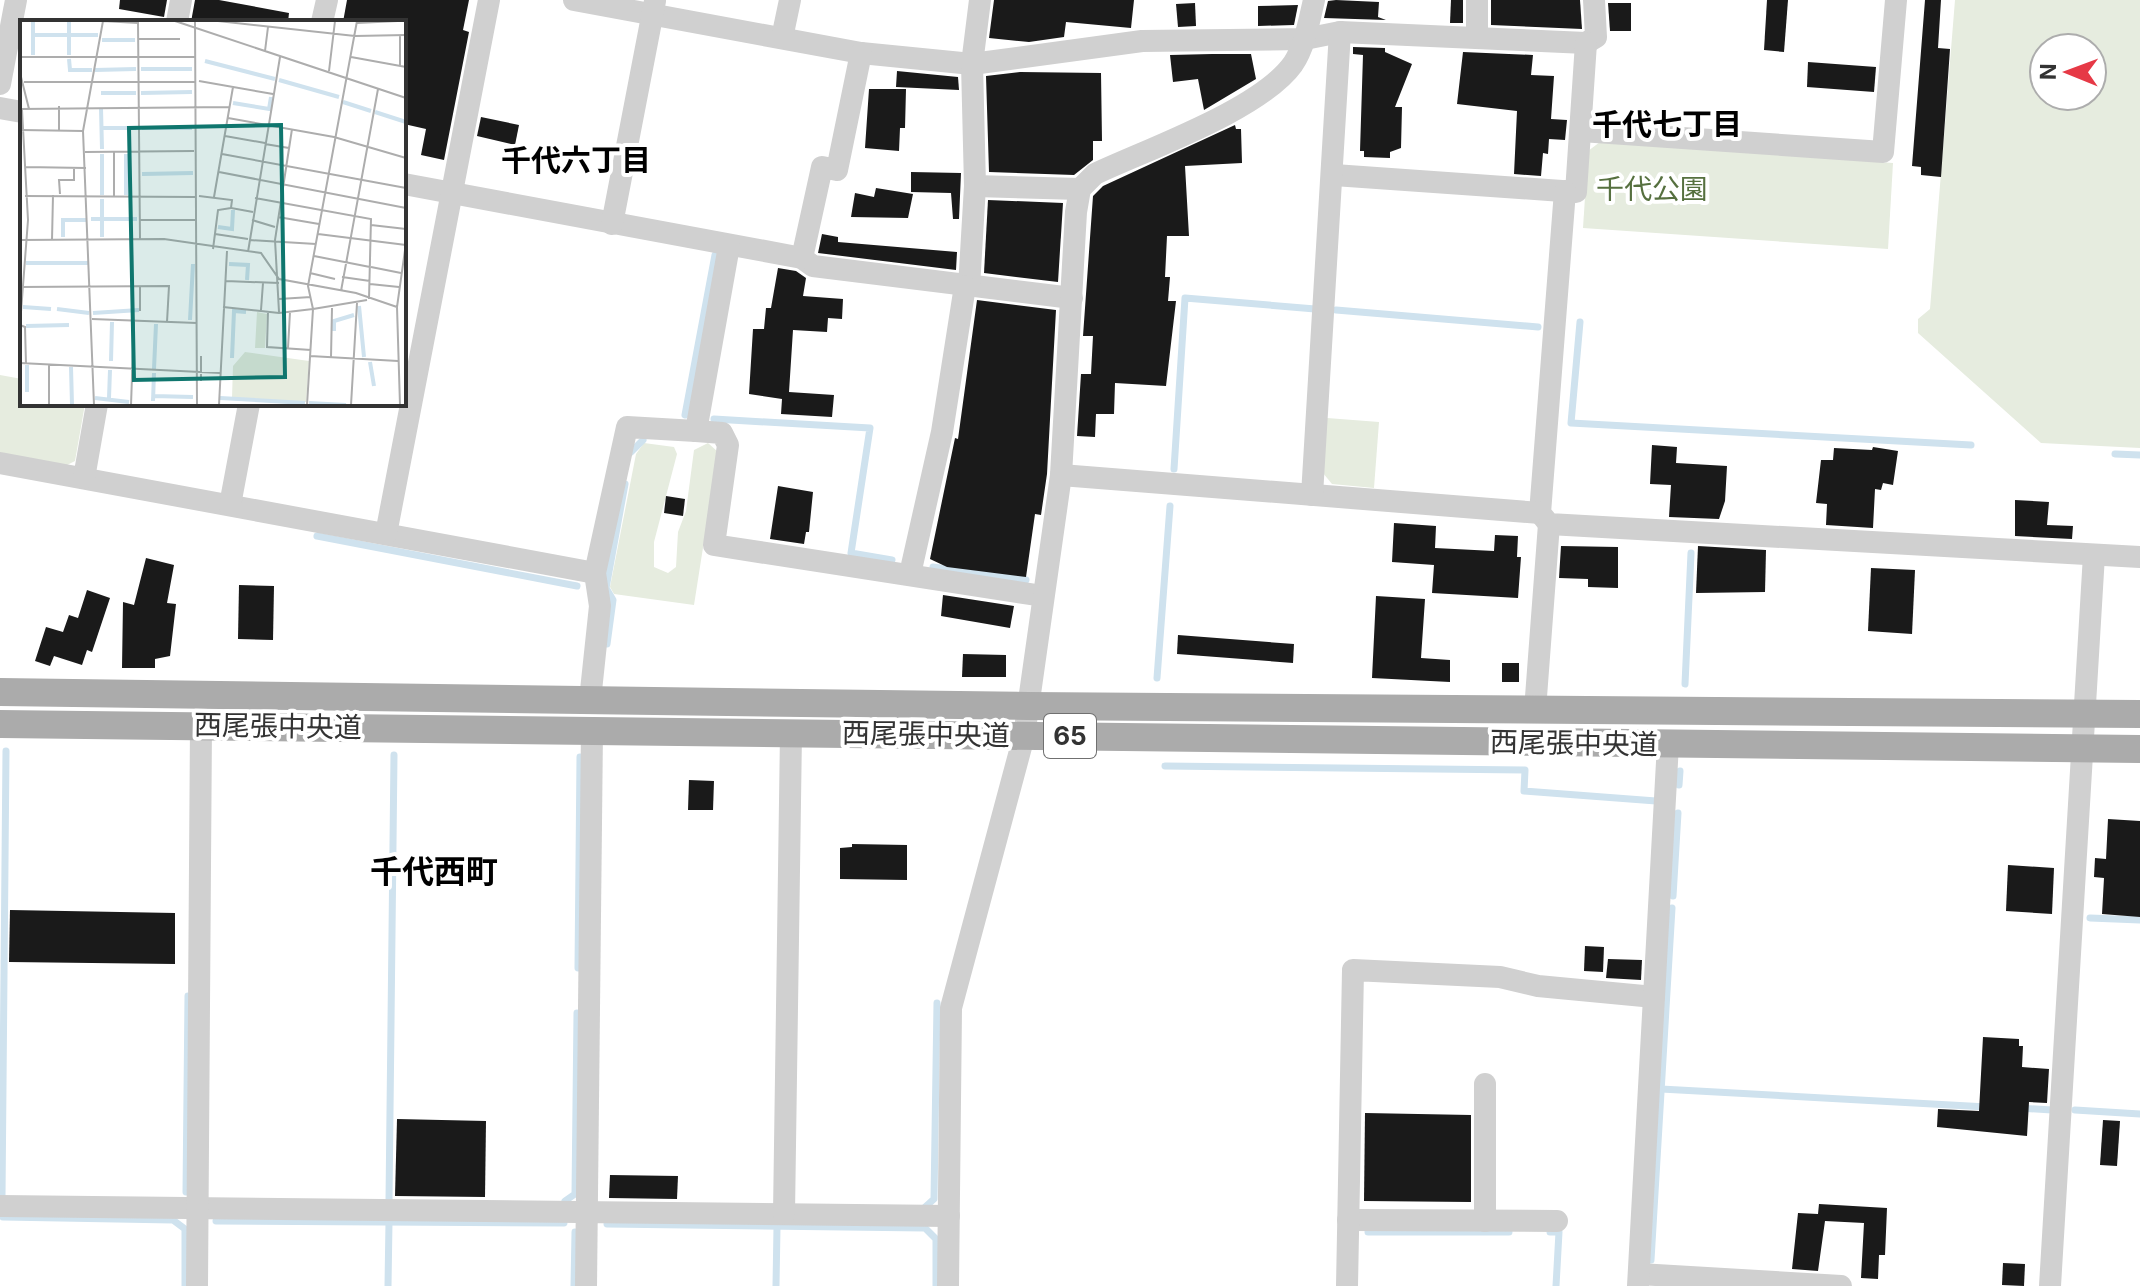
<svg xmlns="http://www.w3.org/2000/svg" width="2140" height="1286" font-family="Inter,'Noto Sans JP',sans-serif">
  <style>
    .green { fill: #e6ecdf; fill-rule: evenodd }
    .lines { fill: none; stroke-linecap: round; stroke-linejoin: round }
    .stream { stroke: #cfe2ee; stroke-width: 7 }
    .building { fill: #1a1a1a }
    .minor { stroke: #d0d0d0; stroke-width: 22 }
    .major { stroke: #ababab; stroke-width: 28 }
    .labels { text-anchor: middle; stroke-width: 8; stroke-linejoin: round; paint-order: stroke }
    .shield { fill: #fff; stroke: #707070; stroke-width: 2 }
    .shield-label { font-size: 26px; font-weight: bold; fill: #333 }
    .park-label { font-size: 28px; fill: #56703f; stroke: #fff }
    .street-label { font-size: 28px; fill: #333; stroke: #fff }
    .neighbourhood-label { font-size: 30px; font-weight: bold; fill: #000; stroke: #fff }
    .quarter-label { font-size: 32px; font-weight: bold; fill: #000; stroke: #fff }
    .inset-river { fill: none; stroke: #cfe2ee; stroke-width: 4 }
    .inset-road { fill: none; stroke: #adadad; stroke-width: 2 }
    .view { fill: #0f766e; fill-opacity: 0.15; stroke: #0f766e; stroke-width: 4 }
    .inset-edge { fill: none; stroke: #333; stroke-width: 4 }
  </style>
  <rect width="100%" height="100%" fill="#fff"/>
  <!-- green -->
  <g class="green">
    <path d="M1955,0H2140V448L2041,443L1918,333V319L1930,309ZM2044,48H2092V96H2044Z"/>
    <path d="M1600,142L1893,163L1888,249L1583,228L1588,151Z"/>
    <path d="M0,375L22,379V404H85L75,461L63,467L0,454Z"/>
    <path d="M1327,418L1379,422L1374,488L1332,484L1323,473Z"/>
    <path d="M644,443L674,447L677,454L654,542V567L668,573L676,567L678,532L686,511L694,450L708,443L718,452L694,605L614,594L610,587L636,454Z"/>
  </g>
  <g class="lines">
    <!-- stream -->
    <g class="stream">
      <path d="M1336,310L1538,327"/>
      <path d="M1580,322L1571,423L1971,445"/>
      <path d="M685,415L715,255"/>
      <path d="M714,419L870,428L851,553L892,560"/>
      <path d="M631,452L643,440"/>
      <path d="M2115,454L2140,455"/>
      <path d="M1174,469L1185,298L1315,309"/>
      <path d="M317,536L577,586"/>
      <path d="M933,567L1026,580"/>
      <path d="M607,644L613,600L606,588L625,484"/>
      <path d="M1157,678L1170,506"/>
      <path d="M1685,684L1691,553"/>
      <path d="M1165,766L1525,770L1524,791L1656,801"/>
      <path d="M1679,785L1680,771"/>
      <path d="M1673,896L1678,813"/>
      <path d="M2090,918L2140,920"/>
      <path d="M578,968L580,757"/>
      <path d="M1661,1089L1987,1107"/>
      <path d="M2019,1108L2052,1110"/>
      <path d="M2075,1110L2140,1114"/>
      <path d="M186,1192L188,996"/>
      <path d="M2,1198L6,751"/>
      <path d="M389,1201L394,755"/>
      <path d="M565,1201L575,1194L577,1013"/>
      <path d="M924,1208L934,1199L937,1003"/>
      <path d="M3,1217L173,1220L185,1229V1286"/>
      <path d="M216,1221L564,1223"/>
      <path d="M607,1224L925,1228L936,1239V1286"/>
      <path d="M1368,1232H1509"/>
      <path d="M1550,1232H1559L1556,1286"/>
      <path d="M1651,1260L1672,908"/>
      <path d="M388,1286L389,1222"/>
      <path d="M574,1286L575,1232"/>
      <path d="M776,1286L777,1227"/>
    </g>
  </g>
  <!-- building -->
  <g class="building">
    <path d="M120,0H167L164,17L119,9Z"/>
    <path d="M195,0H219L289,13L288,22H191Z"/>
    <path d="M347,0H469L463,30L469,32L444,160L421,155L426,129L404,124V22H343Z"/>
    <path d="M994,0H1134L1131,28L1066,22L1064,37L1029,42L989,38Z"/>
    <path d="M1336,0L1379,2L1378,17L1386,20L1324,18L1328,1Z"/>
    <path d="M1451,0H1463V23H1450Z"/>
    <path d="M1491,0H1580L1582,29L1491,25Z"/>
    <path d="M1767,0H1788L1784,52L1764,50Z"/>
    <path d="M1925,0H1941L1938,48L1950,49L1941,177L1921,175V167L1912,166Z"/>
    <path d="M1195,3L1196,26L1178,27L1176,4Z"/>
    <path d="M1608,3H1631V31H1610Z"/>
    <path d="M1298,5L1294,25L1258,26V6Z"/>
    <path d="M1353,47L1385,48V52L1412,64L1395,107H1402L1401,148L1390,152V158L1364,157V151H1360L1363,55L1353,54Z"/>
    <path d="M1463,52L1533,55L1531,75L1554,76L1551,119L1567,120L1565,140L1549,139L1548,154L1543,153L1541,176L1514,174L1517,111L1457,104Z"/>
    <path d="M1212,54H1251L1256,79L1204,110L1198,79L1173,82L1170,55Z"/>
    <path d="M1808,62L1876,67L1874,92L1807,87Z"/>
    <path d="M897,71L958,77L959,90L896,87Z"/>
    <path d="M1020,72L1101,73L1102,141H1093V160L1074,175L989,172L986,76Z"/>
    <path d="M869,89H906L905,128H900L899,151L865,148Z"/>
    <path d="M481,117L519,125L515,145L477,136Z"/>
    <path d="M1235,125L1236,129H1241L1242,163L1185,166L1189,236H1167L1165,277H1170L1168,301H1176L1166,386L1115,383L1114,414H1096L1095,437L1077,436L1081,374H1091L1093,336H1083L1093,196L1103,186Z"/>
    <path d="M911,172L961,173L959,219H953L951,193L911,192Z"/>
    <path d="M876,188L913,194L908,218L851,217L855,193L874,197Z"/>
    <path d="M988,200L1063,203L1058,282L984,273Z"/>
    <path d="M822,234L838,237V242L957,252L956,270L818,253Z"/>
    <path d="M778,268L796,271L806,278L803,296L843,299L842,319L828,318L827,332L793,330L789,392L834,395L832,417L781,414L782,399L749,394L753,329H764L766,308H771Z"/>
    <path d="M977,300L1056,310L1047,474L1041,515L1035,514L1026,577L947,567L930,559L955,438L958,439Z"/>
    <path d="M1652,445L1677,447L1676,463L1727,466L1725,501L1719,519L1669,517L1671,485L1650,484Z"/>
    <path d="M1873,447L1898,451L1893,485L1883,483L1881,490L1875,489L1873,528L1826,525L1827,504L1816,503L1821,460H1833L1834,448L1872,450Z"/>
    <path d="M778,486L813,492L809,532H806L804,544L770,539Z"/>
    <path d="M666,496L685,499L683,516L664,513Z"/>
    <path d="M2015,500L2049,502L2047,525L2073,526L2072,539L2015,536Z"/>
    <path d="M1394,523L1436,526L1435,548L1494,551L1495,535L1518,536L1517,557H1521L1518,598L1432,593L1434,565L1392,562Z"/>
    <path d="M1561,546L1618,547V588L1588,587V579L1559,578Z"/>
    <path d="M1698,546L1766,550L1765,592L1696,593Z"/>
    <path d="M146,558L174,565L167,603L176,604L170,656L155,659V668H122L123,602L134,605Z"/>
    <path d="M1871,568L1915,570L1912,634L1868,631Z"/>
    <path d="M239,585L274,586L273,640L238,639Z"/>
    <path d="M87,590L110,598L92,652L87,650L82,665L54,656L50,666L35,661L46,627L63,632L69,615L78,618Z"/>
    <path d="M943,595L1014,606L1010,628L941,616Z"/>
    <path d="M1376,596L1425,599L1421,658L1450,660V682L1372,678Z"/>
    <path d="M1178,635L1294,644L1293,663L1177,654Z"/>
    <path d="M963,654L1006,655V677H962Z"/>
    <rect x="1502" y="663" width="17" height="19"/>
    <path d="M689,780L714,781L713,810H688Z"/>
    <path d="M2108,819L2140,821V917L2102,914L2104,878L2094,877L2095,858L2106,859Z"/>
    <path d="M852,844L907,845V880L840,879V848L852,847Z"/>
    <path d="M2008,865L2054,868L2052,914L2006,911Z"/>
    <path d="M10,910L175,913V964L9,962Z"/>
    <path d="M1585,946L1604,947L1603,972L1584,971Z"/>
    <path d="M1608,959L1642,960L1641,980L1606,978Z"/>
    <path d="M1983,1037L2019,1039V1046H2023L2022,1067L2049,1069L2047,1103L2029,1102L2027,1136L1937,1127L1938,1109L1979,1111Z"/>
    <path d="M1365,1113L1471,1115V1202L1364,1201Z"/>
    <path d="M397,1119L486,1121L485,1197L395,1196Z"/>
    <path d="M2103,1120L2120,1121L2117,1166L2100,1165Z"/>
    <path d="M610,1175L678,1176L677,1199L609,1198Z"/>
    <path d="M1819,1204L1887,1208L1885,1255H1879L1878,1279L1861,1278L1864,1223L1825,1221L1818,1271L1792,1269L1798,1213L1818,1214Z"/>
    <path d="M2003,1263L2025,1264L2024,1286L2002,1285Z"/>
  </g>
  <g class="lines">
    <!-- minor -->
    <g class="minor">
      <path d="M574,0L861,53L972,64L1142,41L1305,39L1340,32L1586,43L1596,37L1594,0"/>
      <path d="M1477,0V38"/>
      <path d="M177,22L181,0"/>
      <path d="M322,22L327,0"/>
      <path d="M782,38L790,0"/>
      <path d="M0,84L16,0"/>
      <path d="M0,108L22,112"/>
      <path d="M1581,131L1883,152L1896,0"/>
      <path d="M1334,175L1576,192L1586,43"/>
      <path d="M404,184L802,258L813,266L1072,298"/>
      <path d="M975,186L1080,189"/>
      <path d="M1565,191L1540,513L1549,524L2140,557"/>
      <path d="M612,224L655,1"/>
      <path d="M802,258L822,167L837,170L861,53"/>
      <path d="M969,287L975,186L972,64L980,0"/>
      <path d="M696,431L722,433L728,445L714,545L1043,596"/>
      <path d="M0,463L595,573"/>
      <path d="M1061,475L1540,513"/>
      <path d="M84,478L97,404"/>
      <path d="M1312,495L1340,32"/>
      <path d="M230,505L249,404"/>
      <path d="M386,534L489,0"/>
      <path d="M910,574L942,432L965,286"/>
      <path d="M590,700L600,606L595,573L627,427L696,431L729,246"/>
      <path d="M1535,710L1549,524"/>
      <path d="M0,1206L949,1216"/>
      <path d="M784,1214L791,733"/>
      <path d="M1348,1220L1557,1221"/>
      <path d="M1485,1221V1084"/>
      <path d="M1639,1274L1841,1286"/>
      <path d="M197,1286L201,725"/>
      <path d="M586,1286L592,730"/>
      <path d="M948,1286L951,1008L1024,736L1061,475L1076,212L1080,189L1095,174C1148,149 1260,110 1293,64C1305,46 1309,21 1314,0"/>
      <path d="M1347,1286L1353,970L1500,977L1538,986L1654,997"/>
      <path d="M1638,1286L1668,744"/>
      <path d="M2050,1286L2094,555"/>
    </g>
    <!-- major -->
    <g class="major">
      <path d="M0,692L1028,706L2140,714"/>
      <path d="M0,724L2140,749"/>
    </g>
  </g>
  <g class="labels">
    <!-- shield labels -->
    <rect class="shield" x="1044" y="714" width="52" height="44" rx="6"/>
    <g class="shield-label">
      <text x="1070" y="745">65</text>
    </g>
    <!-- park labels -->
    <g class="park-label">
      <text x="1652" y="199">千代公園</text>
    </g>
    <!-- street labels -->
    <g class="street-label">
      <text transform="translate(278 726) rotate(1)" y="10">西尾張中央道</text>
      <text transform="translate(926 734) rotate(1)" y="10">西尾張中央道</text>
      <text transform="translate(1574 743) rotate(1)" y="10">西尾張中央道</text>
    </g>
    <!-- neighbourhood labels -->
    <g class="neighbourhood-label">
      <text x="1667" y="135">千代七丁目</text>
      <text x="576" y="171">千代六丁目</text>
    </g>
    <!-- quarter labels -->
    <g class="quarter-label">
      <text x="434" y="883">千代西町</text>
    </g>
  </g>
  <!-- overview -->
  <g transform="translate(20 20)">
    <rect width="386" height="386" fill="#fff"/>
    <path d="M237,292L247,294L245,328H235ZM225,332L289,341L286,382L212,378L213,346Z" fill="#e6ecdf"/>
    <path class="inset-river" d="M13,1V35M49,1V35M13,15H78M82,20H115M49,39L50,50H72M185,41L255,59M121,49H172M75,50L116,49M259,60L319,77M81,73H116M121,73L172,72M323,82L351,91M213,83L249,89L251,77M81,88L82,129M355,92L386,102M83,108H116M122,108H172M82,134V175M106,134V175M122,154L173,153M82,179V217M71,199H117M198,207L212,209L213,190M43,217V200H67M6,243H68M209,244L228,245L227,260M339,286L344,337M3,287L31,289M37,289L69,293M73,293L119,290M170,300L173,244M6,306L49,305M314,311V301L334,295M212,338L214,291L226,292M91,341L92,302M350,342L354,366M7,345V372M51,347L52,385M134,349L136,304M133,376L173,377M75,378L109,382M89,378L90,350M200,378L285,383M133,381L134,353M289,383L326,385"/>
    <path class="inset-road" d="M1,1V57L9,89M83,1L118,3L120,219M155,1L386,78M175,1L177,385M198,1L335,16L386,15M337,3L378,1M118,19H160M245,31L248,7M0,37H175M331,37L386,47M380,46V15M309,51L315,1M179,61L253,74M4,62H175M39,86V111M0,89L210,87M2,90L8,200L0,305L5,307L6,344M208,98L314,117L386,138M2,110L63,111M205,116L245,123M245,124L269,128M65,132L174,131M94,132V177M202,134L386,168M5,147L66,148M199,152L386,188M40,174L39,160H54V148M5,176L176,177M179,176L212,180L211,188L233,192M194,177L213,67M235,178L351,199L349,279M258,197L299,204M119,200H176M232,200L255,207M351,205L386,209M195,214L228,219M298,214L386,225M0,220L144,219L241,233L259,259L336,273L377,287M32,220L33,175M229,220L296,224M193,229L198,190L211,188M228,232L260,37M294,236L350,247M351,247L381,253M290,253L315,259M322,257L350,261M206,261L259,263M350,264L379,267M120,266V291M0,267L149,266L147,302M321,271L358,69M259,279L291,277M203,287L259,293L293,289M293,289L347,280M241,290L243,263M248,291L247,327L291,330M259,292L255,220L272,109M72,299L177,303M268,328L270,292M181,336V361M290,336L378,341M311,337L312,288M0,343L200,353M29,345V385M74,385L63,111L83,1M111,385L114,301M199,385L207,231M287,385L293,289L288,266L337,1M331,385L337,283M380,385L377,287L386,223"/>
    <path class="view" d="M261,105L265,357L114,360L109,108Z"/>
    <rect width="386" height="386" class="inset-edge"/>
  </g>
  <!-- north arrow -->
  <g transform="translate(2068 72) rotate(271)"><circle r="38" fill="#ffffff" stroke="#adadad" stroke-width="2"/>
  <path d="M0-6L14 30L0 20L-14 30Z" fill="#e63946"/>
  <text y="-12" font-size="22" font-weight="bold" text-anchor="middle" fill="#333333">N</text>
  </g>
</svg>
